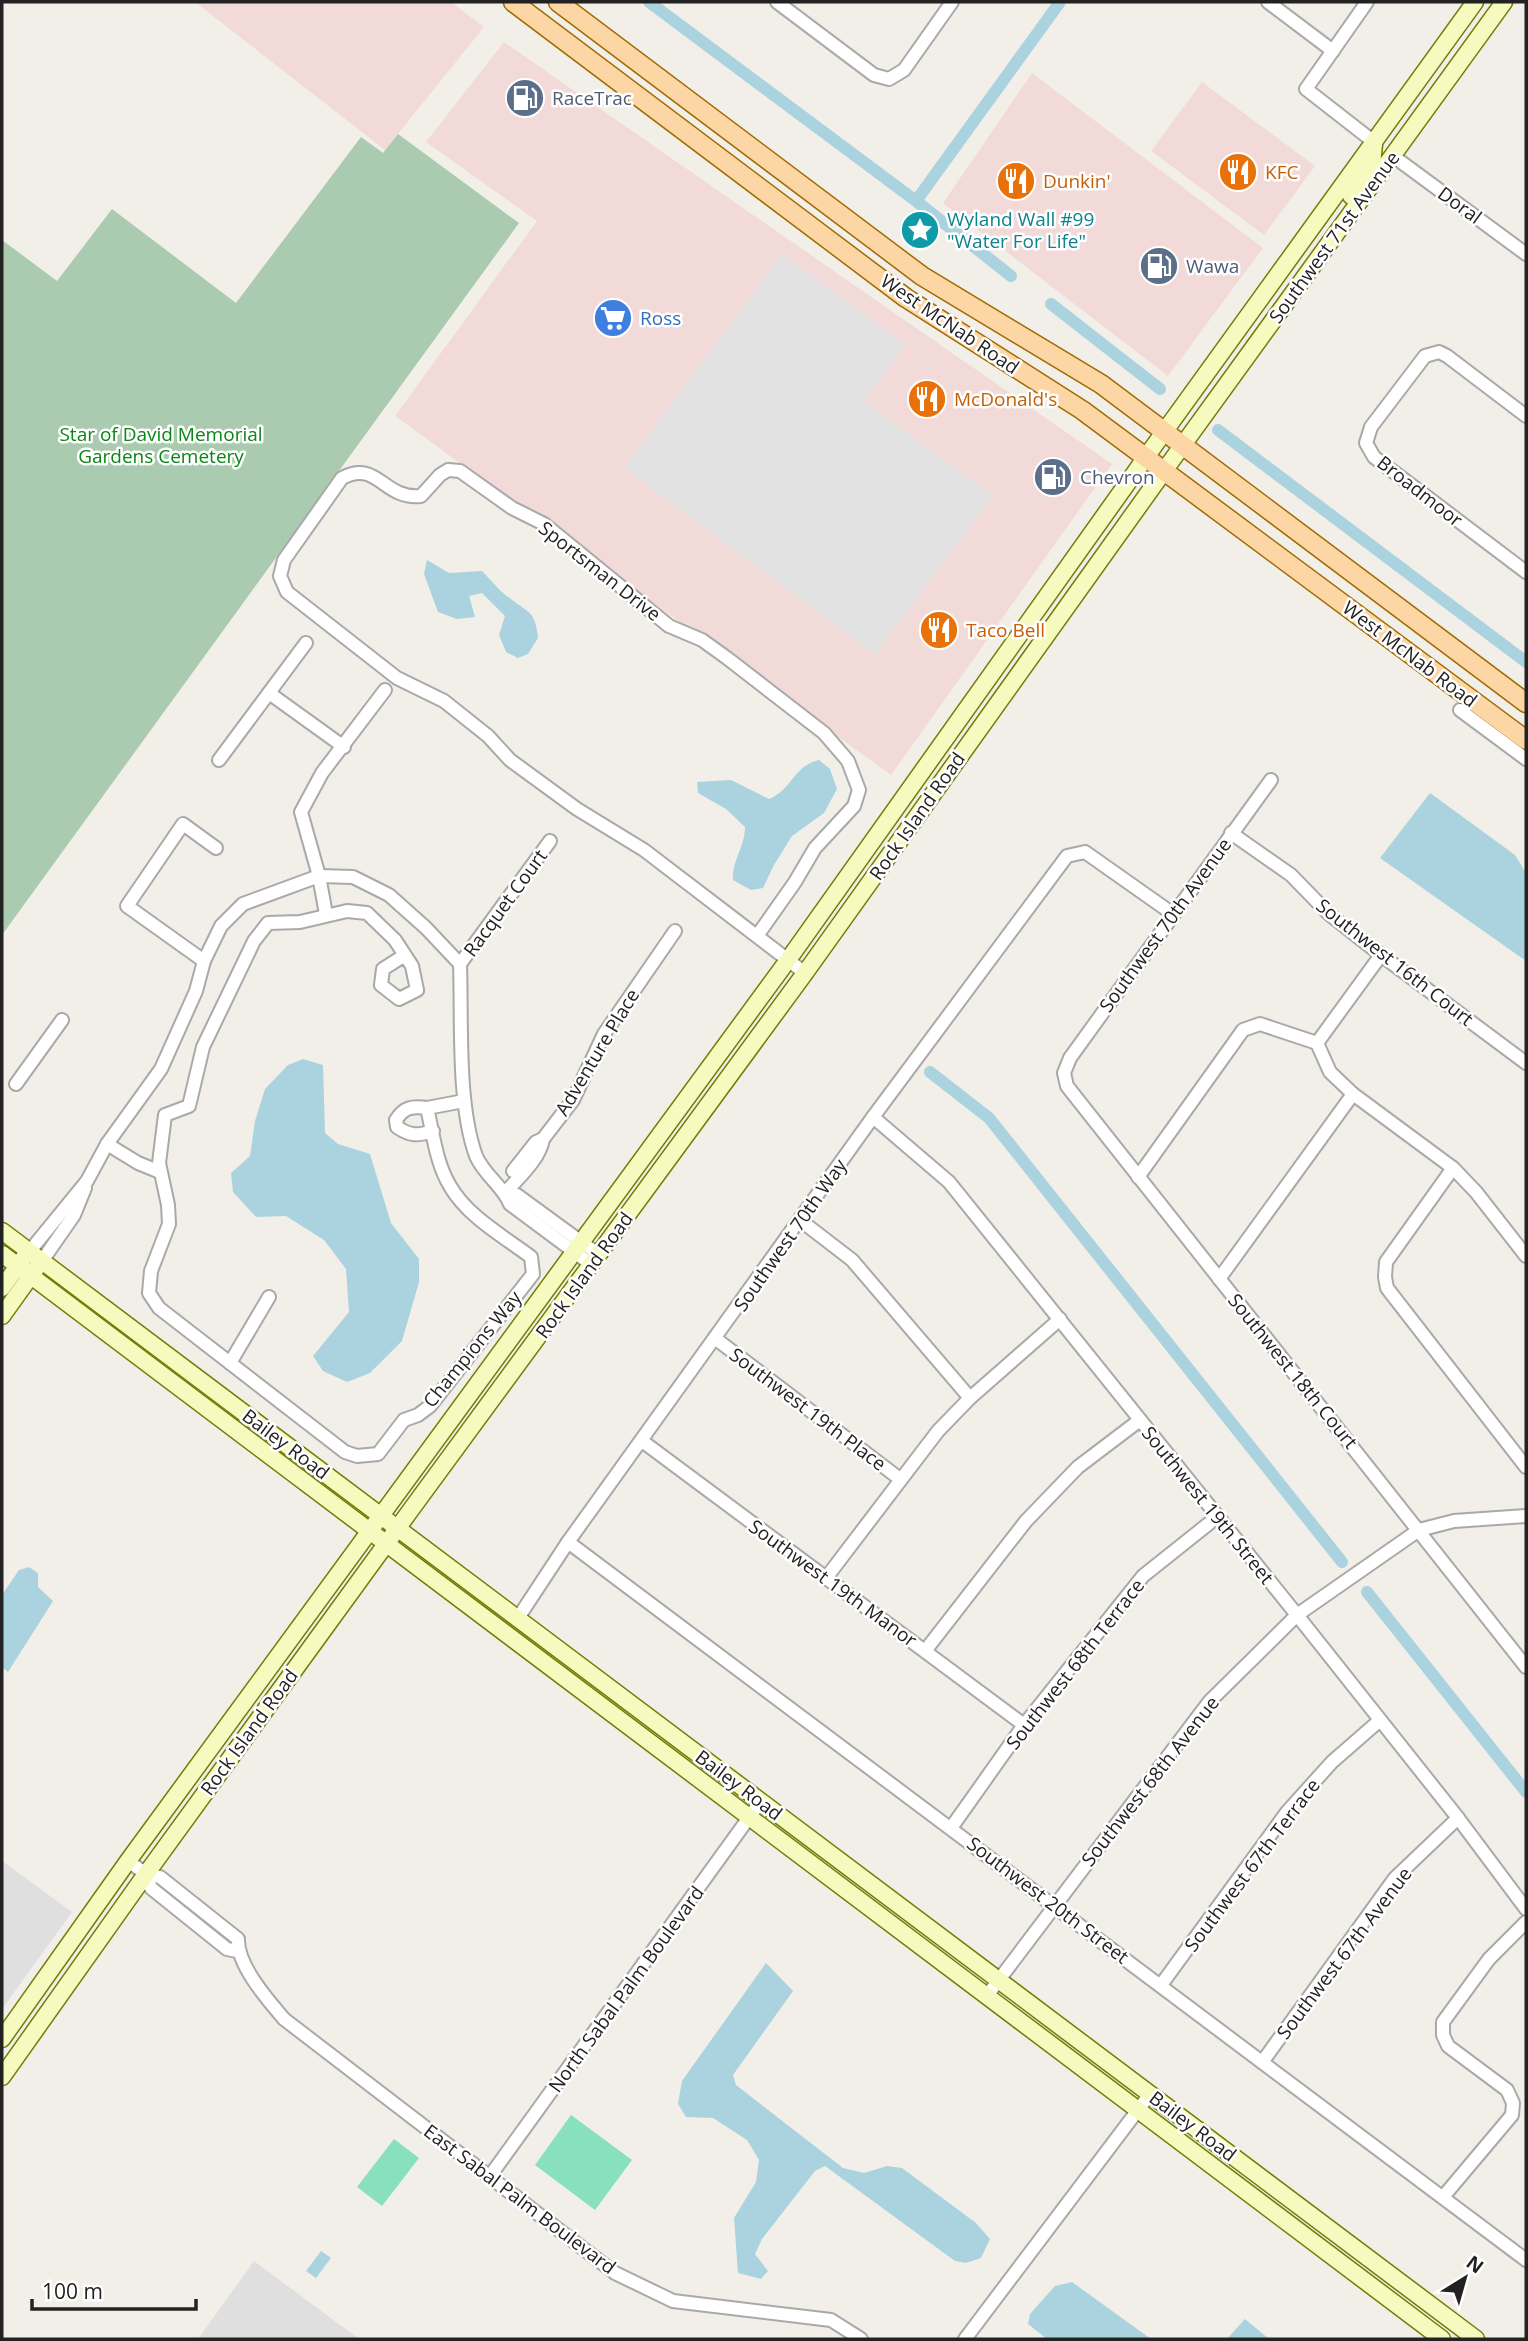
<svg xmlns="http://www.w3.org/2000/svg" width="1528" height="2341" font-family="'Open Sans',sans-serif">
  <style>
    .residential { fill: #e0dfdf }
    .commercial { fill: #f2dad9 }
    .cemetery { fill: #aacbaf }
    .pitch { fill: #88e0be }
    .parking { fill: #e2e2e2 }
    .water { fill: #aad3df }
    .lines { fill: none; stroke-linecap: round; stroke-linejoin: round }
    .canal { stroke: #aad3df; stroke-width: 12 }
    .street-casing { stroke: #a9a9a9; stroke-width: 16 }
    .secondary-casing { stroke: #707d05; stroke-width: 19 }
    .primary-casing { stroke: #a06b00; stroke-width: 21 }
    .street { stroke: #fff; stroke-width: 12 }
    .secondary { stroke: #f7fabf; stroke-width: 16 }
    .primary { stroke: #fcd6a4; stroke-width: 18 }
    .labels { text-anchor: middle; stroke-width: 5; stroke-linejoin: round; paint-order: stroke }
    .service-label { font-size: 19px; fill: #4e5e75; stroke: #fff; text-anchor: start }
    .food-label { font-size: 19px; fill: #c56008; stroke: #fff; text-anchor: start }
    .street-label { font-size: 19px; fill: #222; stroke: #fff }
    .culture-label { font-size: 19px; fill: #0d838f; stroke: #fff; text-anchor: start }
    .shop-label { font-size: 19px; fill: #366cbe; stroke: #fff; text-anchor: start }
    .park-label { font-size: 19px; fill: #0c8416; stroke: #fff }
  </style>
  <rect width="100%" height="100%" fill="#f2efe9"/>
  <!-- residential -->
  <g class="residential">
    <path d="M2,1861L72,1912L2,2009Z"/>
    <path d="M254,2261L359,2339H198Z"/>
  </g>
  <!-- commercial -->
  <g class="commercial">
    <path d="M195,2H451L484,27L385,150Z"/>
    <path d="M504,42L1112,464L891,775L395,416L537,221L426,142Z"/>
    <path d="M1032,73L1263,248L1168,376L943,203Z"/>
    <path d="M1202,82L1315,166L1264,235L1151,151Z"/>
  </g>
  <!-- cemetery -->
  <path class="cemetery" d="M398,134L519,223L2,935V240L57,281L112,209L236,303L361,137L383,153Z"/>
  <!-- pitch -->
  <g class="pitch">
    <path d="M571,2115L632,2160L595,2210L535,2165Z"/>
    <path d="M394,2139L419,2158L382,2206L357,2187Z"/>
  </g>
  <!-- parking -->
  <path class="parking" d="M782,254L905,345L864,401L993,496L875,655L624,468Z"/>
  <!-- water -->
  <g class="water">
    <path d="M427,560L449,573L482,571C491,580 500,592 511,599C530,614 535,611 538,638L528,654L518,658L506,652L499,635L505,616L482,593L469,596L475,617L457,619L438,612L424,574Z"/>
    <path d="M819,760L830,769L837,789L824,813L792,836L774,865L763,888L751,890L733,880C732,860 745,847 745,827L726,809L698,793L697,782L731,780L769,799C793,789 793,766 819,760Z"/>
    <path d="M1430,793L1515,855L1526,873V961L1380,858Z"/>
    <path d="M303,1059L323,1065L325,1133L338,1144L370,1154L391,1223L419,1259V1282L402,1341L370,1373L347,1382L323,1371L313,1356L349,1312L346,1269L324,1240L286,1216L256,1217L233,1192L231,1173L250,1156L255,1121L265,1089L288,1065Z"/>
    <path d="M29,1567L38,1573V1587L53,1601L8,1672L2,1667V1595L19,1570Z"/>
    <path d="M766,1963L793,1991L733,2075L736,2085L843,2168L864,2173L887,2166L902,2168L976,2223L990,2239L981,2258L966,2263L955,2261L825,2166L815,2171L762,2239L755,2254L768,2271L761,2279L738,2273L734,2218L756,2182L759,2160L747,2140L713,2118L686,2117L678,2104L682,2081Z"/>
    <path d="M321,2251L331,2258L316,2278L306,2271Z"/>
    <path d="M1072,2282L1151,2339H1047L1028,2324L1030,2314L1055,2286Z"/>
    <path d="M1245,2319L1269,2339H1227Z"/>
  </g>
  <g class="lines">
    <!-- canal -->
    <g class="canal">
      <path d="M649,2L916,201L1011,276"/>
      <path d="M916,201L1060,2"/>
      <path d="M1051,304L1160,389"/>
      <path d="M1218,430L1526,662"/>
      <path d="M930,1072L989,1118L1342,1562"/>
      <path d="M1367,1592L1526,1792"/>
    </g>
    <!-- street casing -->
    <g class="street-casing">
      <g id="street">
        <path d="M777,2L874,75L889,79L904,70L952,2"/>
        <path d="M1268,2L1333,51"/>
        <path d="M1367,2L1306,89L1374,142"/>
        <path d="M1393,156L1526,254"/>
        <path d="M1526,416L1447,356L1439,352L1425,356L1371,427L1366,443L1374,457L1526,572"/>
        <path d="M269,693L344,747"/>
        <path d="M1460,710L1526,759"/>
        <path d="M219,760L306,643"/>
        <path d="M1271,780L1070,1058L1064,1073L1067,1086L1526,1667"/>
        <path d="M1231,833L1291,875L1329,914L1381,955L1526,1063"/>
        <path d="M326,914L319,876L301,812L322,773L385,690"/>
        <path d="M757,936L795,882L815,848L854,806L859,790L848,761L824,733L727,658L702,640L669,626L544,524L512,508L460,471L448,470L440,475L421,496C383,500 378,459 342,478L284,560L280,576L287,592L397,678L444,701L488,736L510,760L577,809L644,850L805,973"/>
        <path d="M405,955L383,969L381,985L399,999L417,990L412,966L395,940L367,913L347,911L300,922L268,923L254,941L203,1047L189,1106L165,1115L159,1163L168,1205L169,1224L151,1271L149,1293L159,1308L345,1452L357,1456L378,1454L404,1420L418,1415L430,1406L533,1274L531,1257C503,1236 467,1216 450,1186C436,1163 433,1133 427,1108C412,1106 404,1107 396,1120L397,1127C410,1136 418,1136 433,1131"/>
        <path d="M204,961L127,906L183,824L216,848"/>
        <path d="M460,964L550,841"/>
        <path d="M1317,1043L1330,1072L1353,1094L1453,1168L1476,1192L1526,1256"/>
        <path d="M1317,1043L1381,955"/>
        <path d="M16,1084L62,1020"/>
        <path d="M427,1108L464,1101"/>
        <path d="M873,1117L949,1182L1297,1615L1458,1818L1526,1909"/>
        <path d="M107,1144L138,1163L160,1172"/>
        <path d="M1453,1168L1386,1262L1385,1277L1387,1288L1526,1467"/>
        <path d="M513,1171L536,1142L543,1139"/>
        <path d="M1138,1177L1243,1030L1260,1024L1317,1043"/>
        <path d="M505,1193C518,1178 540,1159 543,1139L573,1100L604,1034L675,931"/>
        <path d="M505,1193L517,1195L599,1255"/>
        <path d="M800,1220L852,1260L970,1398"/>
        <path d="M29,1252L87,1181L107,1144L161,1069L196,991L204,961L221,926L243,904L319,876L353,877L389,895L426,928L460,964C462,1021 457,1104 476,1156C484,1175 503,1186 510,1204L592,1265"/>
        <path d="M42,1261L74,1215L85,1188"/>
        <path d="M1219,1279L1353,1094"/>
        <path d="M716,1339L900,1479"/>
        <path d="M230,1363L269,1297"/>
        <path d="M642,1441L1024,1725"/>
        <path d="M568,1542L1526,2260"/>
        <path d="M826,1578L938,1431L970,1398L1060,1319"/>
        <path d="M518,1618L568,1542L873,1117L1067,856L1085,852L1173,914"/>
        <path d="M925,1651L1026,1521L1078,1467L1140,1420"/>
        <path d="M951,1828L1024,1725L1143,1576L1217,1517"/>
        <path d="M128,1861L146,1874L160,1877L238,1939C237,1965 267,1999 284,2019L615,2273L673,2301L831,2320L861,2339"/>
        <path d="M146,1874L151,1888L227,1949L237,1951"/>
        <path d="M1161,1985L1287,1812L1332,1762L1379,1721"/>
        <path d="M986,1997L1209,1702L1297,1615L1419,1530L1454,1521L1526,1516"/>
        <path d="M1263,2061L1395,1878L1458,1818"/>
        <path d="M490,2176L761,1801"/>
        <path d="M1443,2197L1512,2115L1513,2103L1507,2090L1448,2046L1443,2035V2022L1489,1959L1526,1922"/>
        <path d="M965,2339L1150,2094"/>
      </g>
    </g>
    <!-- secondary casing -->
    <g class="secondary-casing">
      <g id="secondary">
        <path d="M1351,196L1372,166L1374,144"/>
        <path d="M2,1231L1476,2339"/>
        <path d="M2,1254L1442,2339"/>
        <path d="M2,1288L23,1259"/>
        <path d="M2,1316L37,1267"/>
        <path d="M2,2039L128,1861L788,960L1146,457L1475,2"/>
        <path d="M2,2077L146,1874L410,1511L805,973L1164,471L1504,2"/>
      </g>
    </g>
    <!-- primary casing -->
    <g class="primary-casing">
      <g id="primary">
        <path d="M513,2L906,298L1082,410L1526,740"/>
        <path d="M558,2L922,276L1101,384L1526,703"/>
      </g>
    </g>
    <!-- street -->
    <use href="#street" class="street"/>
    <!-- secondary -->
    <use href="#secondary" class="secondary"/>
    <!-- primary -->
    <use href="#primary" class="primary"/>
  </g>
  <!-- icons -->
  <defs>
    <g id="fuel-disc" transform="scale(2.0125)"><circle r="9.5" fill="#5c6f8a" stroke="#fff"/><path d="M-5.5-6h7V0h2V4h1.3V-2.5L3-4.5l.8-.8L6-3V5H2.5V1h-1V6h-7ZM-4.2-4.7v3.2H.2V-4.7Z" fill="#fff"/></g>
    <g id="restaurant-disc" transform="scale(2.0125)"><circle r="9.5" fill="#e8710a" stroke="#fff"/><path d="M-5-6h1v4h1v-4h1v4h1v-4h1v5L-1.5 .5V6h-2V.5L-5-1ZM5-6V6H3V1.5H1.5Q1.5-4 5-6Z" fill="#fff"/></g>
    <g id="sight-disc" transform="scale(2.0125)"><circle r="9.5" fill="#0f9aa8" stroke="#fff"/><path d="M0-6L1.8-2.2L6-1.7L2.9 1.2L3.7 5.4L0 3.3L-3.7 5.4L-2.9 1.2L-6-1.7L-1.8-2.2Z" fill="#fff"/></g>
    <g id="supermarket-disc" transform="scale(2.0125)"><circle r="9.5" fill="#3f7fe0" stroke="#fff"/><path d="M-6-5.5h2.5l.6 2H6L4.5 2H-2.5L-4.4-4H-6ZM-1.5 3.2a1.3 1.3 0 1 0 .1 0ZM3 3.2a1.3 1.3 0 1 0 .1 0Z" fill="#fff"/></g>
  </defs>
  <g fill-rule="evenodd">
    <use href="#fuel-disc" x="525" y="98"/>
    <use href="#restaurant-disc" x="1238" y="172"/>
    <use href="#restaurant-disc" x="1016" y="181"/>
    <use href="#sight-disc" x="920" y="230"/>
    <use href="#fuel-disc" x="1159" y="266"/>
    <use href="#supermarket-disc" x="613" y="318"/>
    <use href="#restaurant-disc" x="927" y="399"/>
    <use href="#fuel-disc" x="1053" y="477"/>
    <use href="#restaurant-disc" x="939" y="630"/>
  </g>
  <g class="labels">
    <!-- service labels -->
    <g class="service-label">
      <text x="552" y="105">RaceTrac</text>
      <text x="1186" y="273">Wawa</text>
      <text x="1080" y="484">Chevron</text>
    </g>
    <!-- food labels -->
    <g class="food-label">
      <text x="1265" y="179">KFC</text>
      <text x="1043" y="188">Dunkin'</text>
      <text x="954" y="406">McDonald's</text>
      <text x="966" y="637">Taco Bell</text>
    </g>
    <!-- street labels -->
    <g class="street-label">
      <text transform="translate(1460 205) rotate(36)" y="7">Doral</text>
      <text transform="translate(1334 237) rotate(-54)" y="7">Southwest 71st Avenue</text>
      <text transform="translate(950 324) rotate(34)" y="7">West McNab Road</text>
      <text transform="translate(1420 491) rotate(38)" y="7">Broadmoor</text>
      <text transform="translate(600 571) rotate(38)" y="7">Sportsman Drive</text>
      <text transform="translate(1410 654) rotate(37)" y="7">West McNab Road</text>
      <text transform="translate(917 816) rotate(-55)" y="7">Rock Island Road</text>
      <text transform="translate(505 903) rotate(-54)" y="7">Racquet Court</text>
      <text transform="translate(1165 925) rotate(-54)" y="7">Southwest 70th Avenue</text>
      <text transform="translate(1395 962) rotate(38)" y="7">Southwest 16th Court</text>
      <text transform="translate(597 1052) rotate(-59)" y="7">Adventure Place</text>
      <text transform="translate(790 1235) rotate(-55)" y="7">Southwest 70th Way</text>
      <text transform="translate(584 1275) rotate(-54)" y="7">Rock Island Road</text>
      <text transform="translate(472 1349) rotate(-51)" y="7">Champions Way</text>
      <text transform="translate(1293 1371) rotate(51)" y="7">Southwest 18th Court</text>
      <text transform="translate(808 1409) rotate(37)" y="7">Southwest 19th Place</text>
      <text transform="translate(286 1444) rotate(37)" y="7">Bailey Road</text>
      <text transform="translate(1208 1505) rotate(51)" y="7">Southwest 19th Street</text>
      <text transform="translate(833 1583) rotate(36)" y="7">Southwest 19th Manor</text>
      <text transform="translate(1075 1664) rotate(-52)" y="7">Southwest 68th Terrace</text>
      <text transform="translate(249 1732) rotate(-54)" y="7">Rock Island Road</text>
      <text transform="translate(1150 1781) rotate(-52)" y="7">Southwest 68th Avenue</text>
      <text transform="translate(739 1785) rotate(37)" y="7">Bailey Road</text>
      <text transform="translate(1252 1865) rotate(-53)" y="7">Southwest 67th Terrace</text>
      <text transform="translate(1048 1900) rotate(37)" y="7">Southwest 20th Street</text>
      <text transform="translate(1344 1953) rotate(-53)" y="7">Southwest 67th Avenue</text>
      <text transform="translate(626 1989) rotate(-54)" y="7">North Sabal Palm Boulevard</text>
      <text transform="translate(1193 2126) rotate(37)" y="7">Bailey Road</text>
      <text transform="translate(520 2199) rotate(37)" y="7">East Sabal Palm Boulevard</text>
    </g>
    <!-- culture labels -->
    <g class="culture-label">
      <text x="947" y="226">Wyland Wall #99<tspan x="947" dy="22">"Water For Life"</tspan></text>
    </g>
    <!-- shop labels -->
    <g class="shop-label">
      <text x="640" y="325">Ross</text>
    </g>
    <!-- park labels -->
    <g class="park-label">
      <text x="161" y="441">Star of David Memorial<tspan x="161" dy="22">Gardens Cemetery</tspan></text>
    </g>
  </g>
  <!-- border -->
  <rect width="1528" height="2341" fill="none" stroke="#222222" stroke-width="7"/>
  <!-- north arrow -->
  <g transform="translate(1465 2278) rotate(37)" stroke="#ffffff" stroke-width="5" paint-order="stroke">
  <path d="M0-5L12 26L0 18L-12 26Z" fill="#222222"/>
  <text y="-10" font-size="19" font-weight="bold" text-anchor="middle" fill="#222222">N</text>
  </g>
  <!-- scale -->
  <path d="M32 2299v10h164v-10" fill="none" stroke="#222222" stroke-width="3.5"/>
  <text x="42" y="2299" font-size="21" fill="#222222" stroke="#ffffff" stroke-width="5" paint-order="stroke">100 m</text>
</svg>
